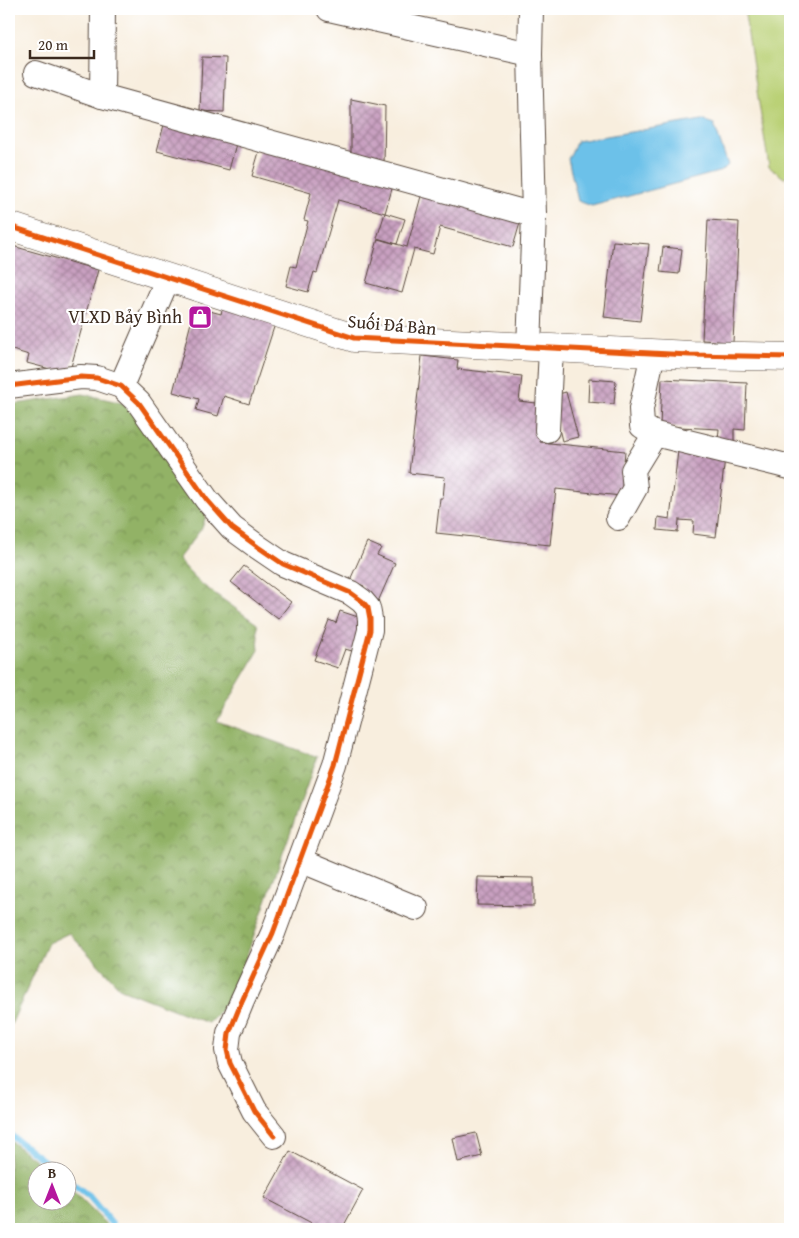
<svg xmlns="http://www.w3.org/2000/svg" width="799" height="1238" font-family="'Gentium Book Plus',serif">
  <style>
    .green { fill: #b9d075; stroke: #7a7d4a }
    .forest { fill: url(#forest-crowns); stroke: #666e42 }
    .water { fill: #6cc1e9; stroke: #547684 }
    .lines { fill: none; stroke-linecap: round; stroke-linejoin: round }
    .stream { stroke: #6cc1e9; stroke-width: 6 }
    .building { fill: url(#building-cross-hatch) }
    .street-casing { stroke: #57473b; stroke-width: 26 }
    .secondary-casing { stroke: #57473b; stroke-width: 29 }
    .street { stroke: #fff; stroke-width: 24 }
    .secondary { stroke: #fff; stroke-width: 28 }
    .cycleway-casing { stroke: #fff; stroke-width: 8 }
    .cycleway { stroke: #e8590c; stroke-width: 5 }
    .labels { text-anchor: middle; stroke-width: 4.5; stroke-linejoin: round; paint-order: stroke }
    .poi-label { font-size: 18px; fill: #3b2a1e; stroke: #fff; text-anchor: end }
    .street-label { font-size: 18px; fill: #3b2a1e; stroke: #fff }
  </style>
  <defs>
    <pattern id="forest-crowns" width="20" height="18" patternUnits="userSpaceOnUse" patternTransform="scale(1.25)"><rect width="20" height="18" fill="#92b266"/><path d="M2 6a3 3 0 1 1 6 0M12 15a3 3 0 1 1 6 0" fill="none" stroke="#789153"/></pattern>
    <pattern id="building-cross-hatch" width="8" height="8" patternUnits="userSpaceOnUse" patternTransform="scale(1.25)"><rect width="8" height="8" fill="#c9a0c1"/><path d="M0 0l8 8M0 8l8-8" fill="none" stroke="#a4839c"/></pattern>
  </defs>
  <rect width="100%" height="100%" fill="#fff"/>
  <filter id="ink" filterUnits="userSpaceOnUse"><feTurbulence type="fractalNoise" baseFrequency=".02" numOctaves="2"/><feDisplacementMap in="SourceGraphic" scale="10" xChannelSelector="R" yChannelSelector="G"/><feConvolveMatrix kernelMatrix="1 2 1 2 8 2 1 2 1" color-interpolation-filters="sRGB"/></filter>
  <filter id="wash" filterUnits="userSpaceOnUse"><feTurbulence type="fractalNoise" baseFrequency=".0096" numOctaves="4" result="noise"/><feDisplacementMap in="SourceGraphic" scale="20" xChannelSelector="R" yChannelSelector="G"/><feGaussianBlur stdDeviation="1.12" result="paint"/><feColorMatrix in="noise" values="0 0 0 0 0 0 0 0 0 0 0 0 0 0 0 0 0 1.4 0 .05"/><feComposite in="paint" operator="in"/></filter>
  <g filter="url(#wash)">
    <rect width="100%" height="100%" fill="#f8eede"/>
    <!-- green -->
    <path class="green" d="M744,9H790V176L784,178L769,167Z"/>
    <!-- forest -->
    <g class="forest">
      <path d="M83,394L123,403L155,436L207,513L202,528L178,559L200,583L257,624L259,650L217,721L317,757L231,1000L208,1023L121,989L69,933L48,943L9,1029V405Z"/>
      <path d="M9,1140L48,1170H38V1200H68V1186L111,1229H9Z"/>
    </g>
    <!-- water -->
    <path class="water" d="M702,120L714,124L728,165L722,171L592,206L578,201L568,159L577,141Z"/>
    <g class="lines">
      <!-- stream -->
      <g class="stream">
        <path d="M9,1134L56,1170"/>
        <path d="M68,1180L89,1196L116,1229"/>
      </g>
    </g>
    <g id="blocks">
      <!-- building -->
      <g class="building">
        <path d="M202,57L226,58L224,112L200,111Z"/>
        <path d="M351,99L385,106L384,165L351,157Z"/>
        <path d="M165,121L237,140L229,170L157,151Z"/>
        <path d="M261,145L394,182L385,213L405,219L397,244L377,238L385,213L338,200L317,273L314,272L308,292L286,286L291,266L296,267L308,221L304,220L311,193L252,176Z"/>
        <path d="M423,189L522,216L513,247L440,227L433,254L414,249L402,293L366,283L378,239L407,247Z"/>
        <path d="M708,220L739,222L733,342L702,340Z"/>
        <path d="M613,241L649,244L640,321L604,317Z"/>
        <path d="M9,245L98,270L69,374L27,363L29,355L9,349Z"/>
        <path d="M663,247L682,249L679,274L660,272Z"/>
        <path d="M224,302L275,324L249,404L224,396L218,416L196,410L199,399L173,392L195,307L221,314Z"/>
        <path d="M422,356L458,360L457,369L522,376L519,401L545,404L540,442L625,451L621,496L556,489L550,545L436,533L440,498H443L445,477L409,473Z"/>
        <path d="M589,379L616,381L614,404L588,402Z"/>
        <path d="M662,379L747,383L745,430L734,429V441H718L719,429L660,426Z"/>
        <path d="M566,392L578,437L562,441L551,396Z"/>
        <path d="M678,451L725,457L716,537L693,534L694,521L679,520L678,532L657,530L658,517L670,519Z"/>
        <path d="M367,542L381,548L377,555L395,563L377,604L359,596L364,586L350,580Z"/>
        <path d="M244,566L291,602L278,619L231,582Z"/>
        <path d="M340,611L364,619L352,651L345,649L338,668L314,660L329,620L336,623Z"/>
        <path d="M478,877L534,878V906L477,905Z"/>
        <path d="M476,1133L482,1156L458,1162L453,1138Z"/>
        <path d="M290,1151L363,1190L342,1229H323L264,1198Z"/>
      </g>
    </g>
  </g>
  <g filter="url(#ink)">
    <use href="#blocks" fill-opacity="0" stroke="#57473b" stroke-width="1"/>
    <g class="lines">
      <!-- street casing -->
      <g class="street-casing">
        <g id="street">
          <path d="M329,9L530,54"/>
          <path d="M36,73L102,96L534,215"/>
          <path d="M102,96L103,9"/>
          <path d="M529,347L534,215L530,54L531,9"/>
          <path d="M653,353L641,409L642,426L655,434L790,467"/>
          <path d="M9,386L81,377L97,378L121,386L139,403L207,500L232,528L258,547L283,564L351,593L362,601L368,608L370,619V630L335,765L273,933L242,1001L229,1033L227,1050L230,1063L254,1111L274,1136"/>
          <path d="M121,386L168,278"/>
          <path d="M547,430L551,349"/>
          <path d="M618,518L635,488L633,470L655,434"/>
          <path d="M300,860L416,908"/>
        </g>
      </g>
      <!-- secondary casing -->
      <g class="secondary-casing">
        <path id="secondary" d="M9,226L354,338L690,355L790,357"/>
      </g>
      <!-- street -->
      <use href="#street" class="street"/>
      <!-- secondary -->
      <use href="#secondary" class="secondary"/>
      <!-- cycleway casing -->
      <g class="cycleway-casing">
        <g id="cycleway">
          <path d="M9,226L354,338L690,355L790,357"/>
          <path d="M9,386L81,377L97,378L121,386L139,403L207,500L232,528L258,547L283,564L351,593L362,601L368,608L370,619V630L335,765L273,933L242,1001L229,1033L227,1050L230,1063L254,1111L274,1136"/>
        </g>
      </g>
      <!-- cycleway -->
      <use href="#cycleway" class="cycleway"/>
    </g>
  </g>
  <!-- icons -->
  <defs>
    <g id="shop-square" transform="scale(1.25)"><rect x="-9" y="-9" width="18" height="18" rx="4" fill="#b5179e" stroke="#fff"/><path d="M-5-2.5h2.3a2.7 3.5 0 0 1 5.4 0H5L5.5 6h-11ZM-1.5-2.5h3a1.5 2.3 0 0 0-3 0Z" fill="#fff"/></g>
  </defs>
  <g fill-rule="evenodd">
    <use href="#shop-square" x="200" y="317"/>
  </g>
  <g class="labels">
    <!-- poi labels -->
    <g class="poi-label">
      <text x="182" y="323">VLXD Bảy Bình</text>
    </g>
    <!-- street labels -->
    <g class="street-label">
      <text transform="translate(392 325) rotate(5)" y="6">Suối Đá Bàn</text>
    </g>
  </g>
  <!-- margin -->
  <rect width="799" height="1238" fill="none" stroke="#fff" stroke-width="30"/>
  <!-- north arrow -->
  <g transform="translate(52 1186)"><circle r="24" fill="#ffffff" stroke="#b1aaa5"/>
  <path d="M0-4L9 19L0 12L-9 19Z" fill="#b5179e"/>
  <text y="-8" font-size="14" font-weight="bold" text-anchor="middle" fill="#3b2a1e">B</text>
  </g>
  <!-- scale -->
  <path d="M30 50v8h64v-8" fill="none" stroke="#3b2a1e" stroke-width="2.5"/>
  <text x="38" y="50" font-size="15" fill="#3b2a1e" stroke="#ffffff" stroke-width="4" paint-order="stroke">20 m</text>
</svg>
